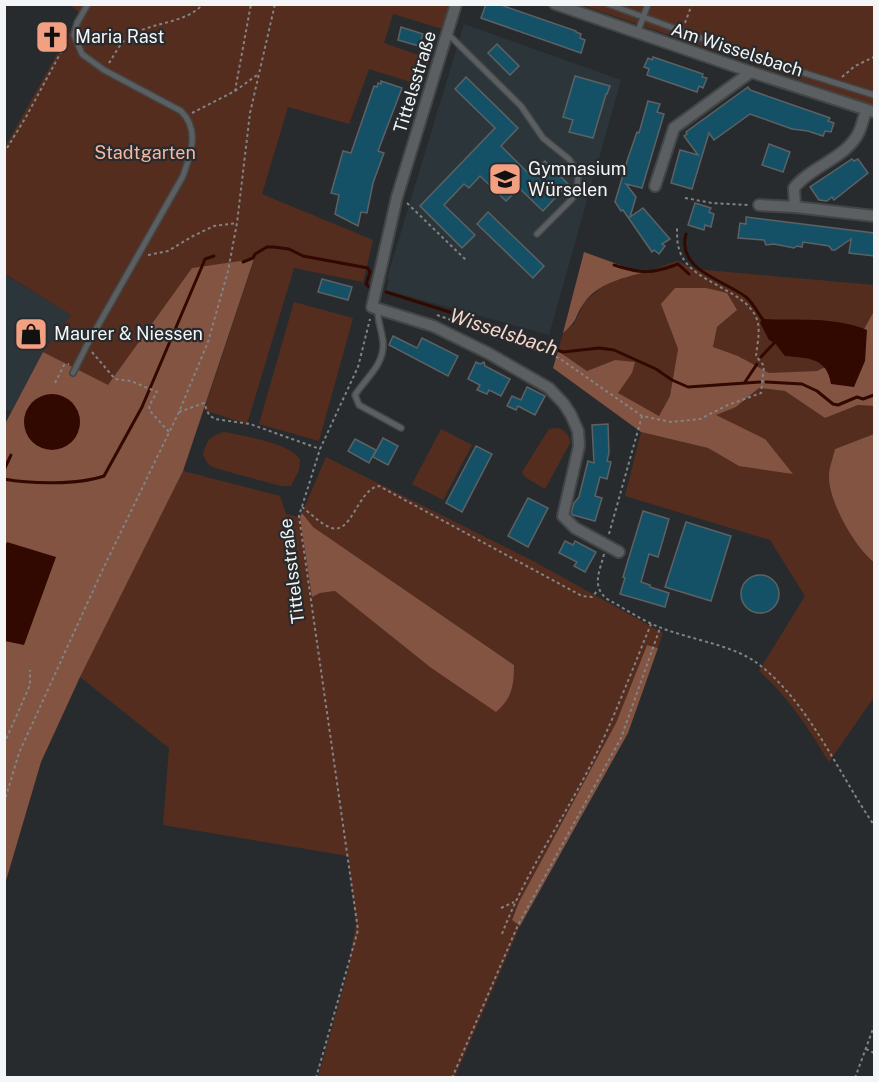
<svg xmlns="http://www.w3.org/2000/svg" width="879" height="1082" font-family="'Public Sans',sans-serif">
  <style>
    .built { fill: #2c353a }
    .green { fill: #552d1f }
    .forest { fill: #845443 }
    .water { fill: #320900 }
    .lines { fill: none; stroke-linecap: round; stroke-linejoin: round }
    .stream { stroke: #320900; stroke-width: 3 }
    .building { fill: #145167; stroke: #5e6163; stroke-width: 1.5 }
    .service-casing { stroke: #434646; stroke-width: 8 }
    .minor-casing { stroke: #434646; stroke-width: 14 }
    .path { stroke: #818385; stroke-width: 2; stroke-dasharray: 3 3; stroke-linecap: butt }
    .service { stroke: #5c5f61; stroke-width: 5 }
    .minor { stroke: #5c5f61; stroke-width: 10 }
    .labels { text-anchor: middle; stroke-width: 4.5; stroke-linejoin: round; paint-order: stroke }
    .poi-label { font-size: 18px; fill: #f3f5f6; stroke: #282b2d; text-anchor: start }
    .street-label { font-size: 18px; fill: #f3f5f6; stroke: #282b2d }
    .park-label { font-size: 18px; fill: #f6b7a1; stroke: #282b2d }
    .water-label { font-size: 20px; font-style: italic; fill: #f6d5ca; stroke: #282b2d }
  </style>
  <rect width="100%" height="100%" fill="#282b2d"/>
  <!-- built -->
  <g class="built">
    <path d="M464,24L621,80L549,335L386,290L389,281L387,278Z"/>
    <path d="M4,274L71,315L43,352L11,412L4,408Z"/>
  </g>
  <!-- green -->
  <g class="green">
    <path d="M70,5H451L442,29L393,14L384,43L430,59L420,85L369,69L349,124L288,107L262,194L373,240L363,282L294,268L247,424L204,410L254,260L192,268L108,386L43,352L71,315L5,274V147L80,13Z"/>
    <path d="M582,5H874V105L852,98Z"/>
    <path d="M677,261L695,269L874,285V311L863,331L855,353L817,371L769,374L738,356L713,348L717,327L737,310L706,288H675L670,329L678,349L670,396L659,416L617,393L632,373L615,360L587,371L558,351L563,333L574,324L585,301L610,281L643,273Z"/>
    <path d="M294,302L353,318L319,441L259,424Z"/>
    <path d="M759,388L785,391L825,418L858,405L874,406V434L835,449L849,531L874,562V697L829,762C809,729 788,696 759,671L805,596L770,540L625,496L641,432L708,448L739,466L765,439L715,415L736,407Z"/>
    <path d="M557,428C564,429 570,435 570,443L545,489L525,477L522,472L549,429Z"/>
    <path d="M441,429L472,445L443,500L412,484Z"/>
    <path d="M225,432C246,437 287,442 300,459L299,470L291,486H281L215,468L208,464L203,455C207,440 210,435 225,432Z"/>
    <path d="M326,457L535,562L663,633L658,648L647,645L616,723L519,902L512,919L520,926L455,1077H318L347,974L356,923L348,856L163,825L169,748L80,677L183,471L280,496L286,514L300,517L312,596L320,593L335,591L430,667L514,665L312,527L302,513Z"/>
  </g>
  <!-- forest -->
  <g class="forest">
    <path d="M584,252L642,273C622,278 597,284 584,303C574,317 579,320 563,333Z"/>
    <path d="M254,259L183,471L80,677L41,762L5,884V424L43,352L108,385L192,268Z"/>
    <path d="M675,288H706L727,293L737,310L717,327L713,347L738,356L769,373L817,371L855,353L863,331L874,311V406L858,405L825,418L785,391L759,388L736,407L716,415L765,439L793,474L739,466L708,448L641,432L553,368L558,351L587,371L615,360L635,362L632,373L618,393L659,416L670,396L678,349L661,304Z"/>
    <path d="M874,434V562C855,548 828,500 829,476C829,468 833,458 835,449Z"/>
    <path d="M302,513L313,527L514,665C514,685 512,699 496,712L430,667L335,591L320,593L312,597L300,517Z"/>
    <path d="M647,645L658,648L628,733L520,926L512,920L519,902L616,723Z"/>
  </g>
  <!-- water -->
  <g class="water">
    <path d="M762,319C798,321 833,316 867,330L865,361L854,387L831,384C827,357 807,358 785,356L775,343L769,340L760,323Z"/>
    <circle cx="52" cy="422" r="28"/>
    <path d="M7,542L56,557L24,645L5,641L4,549Z"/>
  </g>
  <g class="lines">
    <!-- stream -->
    <g class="stream">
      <path d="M686,234C676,270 724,280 746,297C753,303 758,313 763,320"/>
      <path d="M243,262L253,258L255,254L267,247H274L289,249L303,256L368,268L370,272L366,284L369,287"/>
      <path d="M614,265C641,274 652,274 678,264L689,274"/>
      <path d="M386,292L459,315L489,328L563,352L599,348L614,350L656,369L672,380L688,387L760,382"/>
      <path d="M761,357L775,342L773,339"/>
      <path d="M745,382L757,364"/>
      <path d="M766,382L802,384L817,391L833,404L838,405L857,397L863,399L874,395"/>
      <path d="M4,470L11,455"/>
      <path d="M4,479C31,484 78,485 104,476L142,407L203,264L205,259L214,256"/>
    </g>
  </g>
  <!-- building -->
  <g class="building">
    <path d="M486,4H498L576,31V32L581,34L580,38L585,40L581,53L481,18Z"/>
    <path d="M401,27L423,34L419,46L398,40Z"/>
    <path d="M497,44L519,66L510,75L488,53Z"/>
    <path d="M653,57L703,74L702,77L707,78L703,88L699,86L697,92L647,75L649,69L644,67L648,58L652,60Z"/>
    <path d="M575,76L610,86L607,94H606L593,138L569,132L573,120L563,117Z"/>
    <path d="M466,77L518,128L501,146L531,176L545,161L568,184L543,211L519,188L506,201L480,176L469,188L464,184L444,205L475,235L462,248L420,206L495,128L455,89Z"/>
    <path d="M381,81L402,88L378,151L384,153L373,183L367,213L361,212L358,226L335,214L339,195L331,193L343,151L351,153L374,86L377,87L378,83L381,84Z"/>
    <path d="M748,87L750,90L830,118L828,121L834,123L831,132L825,131L823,136L808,131L792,129L750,114L714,140L709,133L692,189L671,183L680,150L698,155L684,136L687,134L686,132Z"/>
    <path d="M648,101L660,104L657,112L664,114L642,188L626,184L636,197L630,217L643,208L670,239L662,244L665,246L659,254L654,250L652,252L623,210L621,211L615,202L628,158L637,132L639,133Z"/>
    <path d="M769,144L790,152L783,172L762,165Z"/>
    <path d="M852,159L854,161L858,159L868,173L834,200L832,197L827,201L819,200L810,187Z"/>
    <path d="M695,203L711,208L709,212L714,214L711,227L705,225L704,230L688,225Z"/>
    <path d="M488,212L544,266L533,278L477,224Z"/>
    <path d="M746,217L874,233V256L849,253L851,239L835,250H832L829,246L803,242L802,247L797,246L794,248L774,244L766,245L764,240L738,238L740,223L746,224Z"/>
    <path d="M322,279L352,287L348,300L318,292Z"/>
    <path d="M393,336L417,348L422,338L458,356L448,376L389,345Z"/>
    <path d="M476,362L480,364L484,362L485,366L510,379L501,396L489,390L487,394L477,390L480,385L468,379Z"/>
    <path d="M527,387L545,396L535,415L518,406L516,410L507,406L512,396L521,400Z"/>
    <path d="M608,424L609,453L607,461L611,462L607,479L600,477L595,496L602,498L595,521L573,515L571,513L574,503L579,497L588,461L594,463L592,425Z"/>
    <path d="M383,438L398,446L388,465L373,457Z"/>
    <path d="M355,439L376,450L369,463L348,451Z"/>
    <path d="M476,446L492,454L462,512L446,503Z"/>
    <path d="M528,498L548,508L528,547L508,536Z"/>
    <path d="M643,511L669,519L658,557L649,554L641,582L650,585V587L669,593L665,607L620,594L625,578L623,577Z"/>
    <path d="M686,522L731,536L711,601L665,587Z"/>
    <path d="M565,541L573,545L575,541L596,552L585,572L574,566L577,562L559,553Z"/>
    <circle cx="760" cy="594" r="19"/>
  </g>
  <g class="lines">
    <!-- service casing -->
    <g class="service-casing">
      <g id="service">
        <path d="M608,4L747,55L874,95"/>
        <path d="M447,33L521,106L543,138L569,159L574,167L578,177L577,189L572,199L537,234"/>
        <path d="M637,34L648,4"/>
        <path d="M378,309C377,321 382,330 383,342C385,364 366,378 355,395L359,405L401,428"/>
        <path d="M73,373L87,345L183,176C191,153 200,130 181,111L104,70L82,54L74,35L77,23L88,4"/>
      </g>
    </g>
    <!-- minor casing -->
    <g class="minor-casing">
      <g id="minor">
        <path d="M456,4L397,197L372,307L433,326L488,353L549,388L564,404L571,415L578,431L579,446L563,516L575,528L619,552"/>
        <path d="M555,4L751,72L874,112"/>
        <path d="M655,186L674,128L751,72"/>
        <path d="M759,205L795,207L874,216"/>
        <path d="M795,207L794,188C811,166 847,158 859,132C862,125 864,117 866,110"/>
      </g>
    </g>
    <!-- path -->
    <g class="path">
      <path d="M685,23L692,4"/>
      <path d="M109,63C113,57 117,49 122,43C143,20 183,27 203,4"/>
      <path d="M842,77L855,66L874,57"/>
      <path d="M235,91L257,75"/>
      <path d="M192,113L235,91L251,4"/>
      <path d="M4,153L26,117L67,41"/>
      <path d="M685,198L712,203L748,205"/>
      <path d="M407,203L466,260"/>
      <path d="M148,255L168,251L193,236L214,226L237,223"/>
      <path d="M437,315L559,358L642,416L671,422L700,419L728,405L761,393L764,366L756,356C757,346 760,333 758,323C750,289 692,285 680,252C677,244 677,236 677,228"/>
      <path d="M92,352L115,379L131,381L157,392L149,406L150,411L169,432"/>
      <path d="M55,383L64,365L69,364"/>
      <path d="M179,412L204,403L209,415L215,419L250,424L320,449"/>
      <path d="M302,507C310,513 320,523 329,527C352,538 357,489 379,486L582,596L592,597L598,590"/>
      <path d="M609,534L642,416"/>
      <path d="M604,554C600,571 591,586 607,599C624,608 641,620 659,627C688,639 733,645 757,663C809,702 838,773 874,825"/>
      <path d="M4,744L30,685V670"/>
      <path d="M4,803L19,753L102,571L179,412L208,342L228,271L237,223L250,113L275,4"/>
      <path d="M501,908L514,902"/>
      <path d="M502,934C523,878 557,829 585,776C611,727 630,675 651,624"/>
      <path d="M866,1049L874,1053"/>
      <path d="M316,1078L358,930L299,516L320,449L358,367L370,319"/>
      <path d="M452,1078L518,925L621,738L660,628"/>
      <path d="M855,1078L874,1026"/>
    </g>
    <!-- service -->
    <use href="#service" class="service"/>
    <!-- minor -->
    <use href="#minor" class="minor"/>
  </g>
  <!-- icons -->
  <defs>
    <g id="church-square" transform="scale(1.725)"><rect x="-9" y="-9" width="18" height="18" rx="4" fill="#f39f82" stroke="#282b2d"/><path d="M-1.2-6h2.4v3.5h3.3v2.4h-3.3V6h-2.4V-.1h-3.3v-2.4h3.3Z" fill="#111"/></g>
    <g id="school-square" transform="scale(1.725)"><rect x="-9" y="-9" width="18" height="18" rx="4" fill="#f39f82" stroke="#282b2d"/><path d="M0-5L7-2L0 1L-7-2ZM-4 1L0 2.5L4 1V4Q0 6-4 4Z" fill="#111"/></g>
    <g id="shop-square" transform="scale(1.725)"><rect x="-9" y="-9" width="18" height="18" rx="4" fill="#f39f82" stroke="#282b2d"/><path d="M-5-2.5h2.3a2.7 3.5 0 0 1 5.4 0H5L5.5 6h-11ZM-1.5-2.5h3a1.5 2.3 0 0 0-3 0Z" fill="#111"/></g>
  </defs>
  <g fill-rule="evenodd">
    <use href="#church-square" x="52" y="37"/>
    <use href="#school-square" x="505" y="179"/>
    <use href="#shop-square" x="31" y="334"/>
  </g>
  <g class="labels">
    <!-- poi labels -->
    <g class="poi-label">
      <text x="75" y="43">Maria Rast</text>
      <text x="528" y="175">Gymnasium<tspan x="528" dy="21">Würselen</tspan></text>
      <text x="54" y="340">Maurer &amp; Niessen</text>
    </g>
    <!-- street labels -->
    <g class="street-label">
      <text transform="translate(737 50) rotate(18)" y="6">Am Wisselsbach</text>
      <text transform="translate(415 82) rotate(-73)" y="6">Tittelsstraße</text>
      <text transform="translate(292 571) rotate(-97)" y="6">Tittelsstraße</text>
    </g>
    <!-- park labels -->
    <g class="park-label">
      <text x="145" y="159">Stadtgarten</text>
    </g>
    <!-- water labels -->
    <g class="water-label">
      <text transform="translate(504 332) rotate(18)" y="7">Wisselsbach</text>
    </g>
  </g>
  <!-- border -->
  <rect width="879" height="1082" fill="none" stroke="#f3f5f6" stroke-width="12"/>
</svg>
